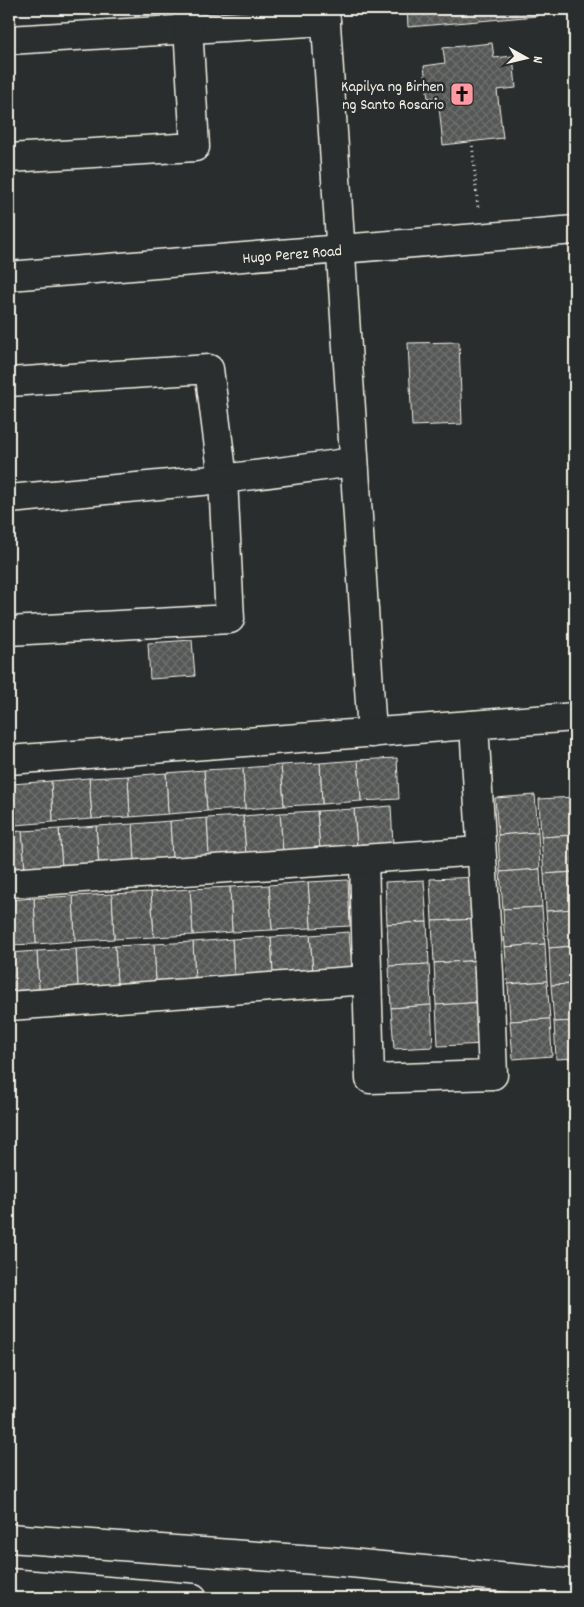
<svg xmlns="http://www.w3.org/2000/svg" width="584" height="1607" font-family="Dekko,sans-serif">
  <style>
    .building { fill: url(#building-cross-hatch); stroke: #f4f1e8 }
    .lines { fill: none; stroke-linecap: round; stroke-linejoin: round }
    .minor-casing { stroke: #f4f1e8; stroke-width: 31 }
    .path { stroke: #f4f1e8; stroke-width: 3; stroke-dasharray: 1 4; stroke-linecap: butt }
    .minor { stroke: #2a2d2e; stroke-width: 28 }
    .labels { text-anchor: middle; stroke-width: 5; stroke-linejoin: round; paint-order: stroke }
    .poi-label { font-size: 16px; fill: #f4f1e8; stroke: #2a2d2e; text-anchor: end }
    .street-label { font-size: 16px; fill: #f4f1e8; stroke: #2a2d2e }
  </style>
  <defs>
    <pattern id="building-cross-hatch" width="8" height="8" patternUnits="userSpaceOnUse" patternTransform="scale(1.25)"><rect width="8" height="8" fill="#555756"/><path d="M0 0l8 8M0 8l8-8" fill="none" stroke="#6e706e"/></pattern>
  </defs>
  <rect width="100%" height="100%" fill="#2a2d2e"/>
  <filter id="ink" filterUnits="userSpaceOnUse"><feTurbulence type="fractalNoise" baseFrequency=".02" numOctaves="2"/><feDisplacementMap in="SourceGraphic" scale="10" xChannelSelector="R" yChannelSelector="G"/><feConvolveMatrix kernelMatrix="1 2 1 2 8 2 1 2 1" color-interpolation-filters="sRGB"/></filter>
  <g filter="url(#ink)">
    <!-- building -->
    <g class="building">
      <path d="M407,9H537V16L408,27Z"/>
      <path d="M492,43L494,58L513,56L516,88L497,90L503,138L443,145L438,97L428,98L424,66L445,63L443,48Z"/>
      <path d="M459,342L462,424L412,426L408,343Z"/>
      <path d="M192,640L195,676L150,679L148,643Z"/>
      <path d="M397,758L399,799L361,801L358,760Z"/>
      <path d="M358,760L361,801L322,804L320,763Z"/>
      <path d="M320,763L322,804L284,806L281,765Z"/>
      <path d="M281,765L284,806L245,809L243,768Z"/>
      <path d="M243,768L245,809L207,811L204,770Z"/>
      <path d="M204,770L207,811L168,814L166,773Z"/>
      <path d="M166,773L168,814L130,817L128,776Z"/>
      <path d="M128,776L130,817L92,819L89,778Z"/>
      <path d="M89,778L92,819L53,822L51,781Z"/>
      <path d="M51,781L53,822L15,825L12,784Z"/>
      <path d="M9,784H12L15,825H9Z"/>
      <path d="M535,795L538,832L498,835L495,798Z"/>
      <path d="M575,797V835L541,837L539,799Z"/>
      <path d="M391,806L393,845L357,848L354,809Z"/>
      <path d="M354,809L357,848L320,850L317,811Z"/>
      <path d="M317,811L320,850L283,853L280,813Z"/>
      <path d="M280,813L283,853L246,855L243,816Z"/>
      <path d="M243,816L246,855L209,858L207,818Z"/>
      <path d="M207,818L209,858L172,860L170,821Z"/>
      <path d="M170,821L172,860L135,863L133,824Z"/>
      <path d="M133,824L135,863L99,866L96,826Z"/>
      <path d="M96,826L99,866L62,868L59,829Z"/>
      <path d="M59,829L62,868L25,871L22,831Z"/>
      <path d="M22,831L25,871L9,872V832Z"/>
      <path d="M538,832L540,869L500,872L498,835Z"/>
      <path d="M575,835V872L544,874L541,837Z"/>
      <path d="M540,869L542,907L503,909L500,872Z"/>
      <path d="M575,872V909L546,911L544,874Z"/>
      <path d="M480,877L481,919L432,921L430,879Z"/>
      <path d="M348,880L350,926L311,928L308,882Z"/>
      <path d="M424,880L427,922L387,924L385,882Z"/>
      <path d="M308,882L311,928L272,930L269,885Z"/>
      <path d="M269,885L272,930L232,932L230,887Z"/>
      <path d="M230,887L232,932L193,935L190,889Z"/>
      <path d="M190,889L193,935L154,937L151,892Z"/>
      <path d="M151,892L154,937L114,939L112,894Z"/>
      <path d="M112,894L114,939L75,941L73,896Z"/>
      <path d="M73,896L75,941L36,944L34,898Z"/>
      <path d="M34,898L36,944L9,945V900Z"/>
      <path d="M542,907L545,944L505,947L503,909Z"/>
      <path d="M575,909V946L549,948L546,911Z"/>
      <path d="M481,919L484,960L434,963L432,921Z"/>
      <path d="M427,922L429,964L389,966L387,924Z"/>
      <path d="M349,932L352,970L313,973L310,935Z"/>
      <path d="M310,935L313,973L273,975L271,937Z"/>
      <path d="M271,937L273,975L234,977L232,939Z"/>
      <path d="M232,939L234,977L195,980L193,942Z"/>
      <path d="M193,942L195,980L156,982L154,944Z"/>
      <path d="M154,944L156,982L117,984L115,946Z"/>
      <path d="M545,944L547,981L508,984L505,947Z"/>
      <path d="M115,946L117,984L78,987L76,949Z"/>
      <path d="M575,946V984L551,985L549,948Z"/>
      <path d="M76,949L78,987L39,989L37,951Z"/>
      <path d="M37,951L39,989L9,991V953Z"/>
      <path d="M484,960L486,1002L436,1005L434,963Z"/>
      <path d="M429,964L431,1005L391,1008L389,966Z"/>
      <path d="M547,981L550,1019L510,1021L508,984Z"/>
      <path d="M575,984V1021L554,1022L551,985Z"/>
      <path d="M486,1002L488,1044L438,1046L436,1005Z"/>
      <path d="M431,1005L433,1047L394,1049L391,1008Z"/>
      <path d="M550,1019L552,1056L513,1059L510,1021Z"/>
      <path d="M575,1021V1058L556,1059L554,1022Z"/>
    </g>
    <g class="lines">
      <!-- minor casing -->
      <g class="minor-casing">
        <g id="minor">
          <path d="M325,9L372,733"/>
          <path d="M9,40L326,21"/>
          <path d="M9,158L195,147L187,9"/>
          <path id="s1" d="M9,276L575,230"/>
          <path d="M9,382L209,369L223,479L230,619L9,631"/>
          <path d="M9,499L223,479L354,462"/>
          <path d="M9,760L575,717"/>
          <path d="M364,859L370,1079L493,1075L489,973L474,725"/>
          <path d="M9,883L480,851"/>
          <path d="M9,1006L367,980"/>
          <path d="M9,1538L329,1561L575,1584"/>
          <path d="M9,1583L193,1598"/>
        </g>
      </g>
      <!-- path -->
      <path class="path" d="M472,141L478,208"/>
      <!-- minor -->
      <use href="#minor" class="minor"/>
    </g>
  </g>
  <!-- icons -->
  <defs>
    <g id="church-square" transform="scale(1.25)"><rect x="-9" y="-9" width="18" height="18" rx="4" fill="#ff9aa2" stroke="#2a2d2e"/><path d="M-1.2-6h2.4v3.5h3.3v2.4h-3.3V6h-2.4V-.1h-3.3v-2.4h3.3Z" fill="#111"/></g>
  </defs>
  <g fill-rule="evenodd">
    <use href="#church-square" x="462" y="94"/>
  </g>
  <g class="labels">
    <!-- poi labels -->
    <g class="poi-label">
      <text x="444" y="91">Kapilya ng Birhen<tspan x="444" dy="18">ng Santo Rosario</tspan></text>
    </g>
    <!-- street labels -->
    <g class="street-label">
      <text dy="6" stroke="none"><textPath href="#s1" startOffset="284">Hugo Perez Road</textPath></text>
    </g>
  </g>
  <!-- margin -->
  <rect width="584" height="1607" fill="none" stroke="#2a2d2e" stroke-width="30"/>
  <rect x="15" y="15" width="554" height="1577" fill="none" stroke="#f4f1e8" stroke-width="2" filter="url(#ink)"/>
  <!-- north arrow -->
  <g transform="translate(526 58) rotate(98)" stroke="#2a2d2e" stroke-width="4" paint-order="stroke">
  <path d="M0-4L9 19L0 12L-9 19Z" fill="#f4f1e8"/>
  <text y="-8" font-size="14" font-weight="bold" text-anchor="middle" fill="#f4f1e8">N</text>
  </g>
</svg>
